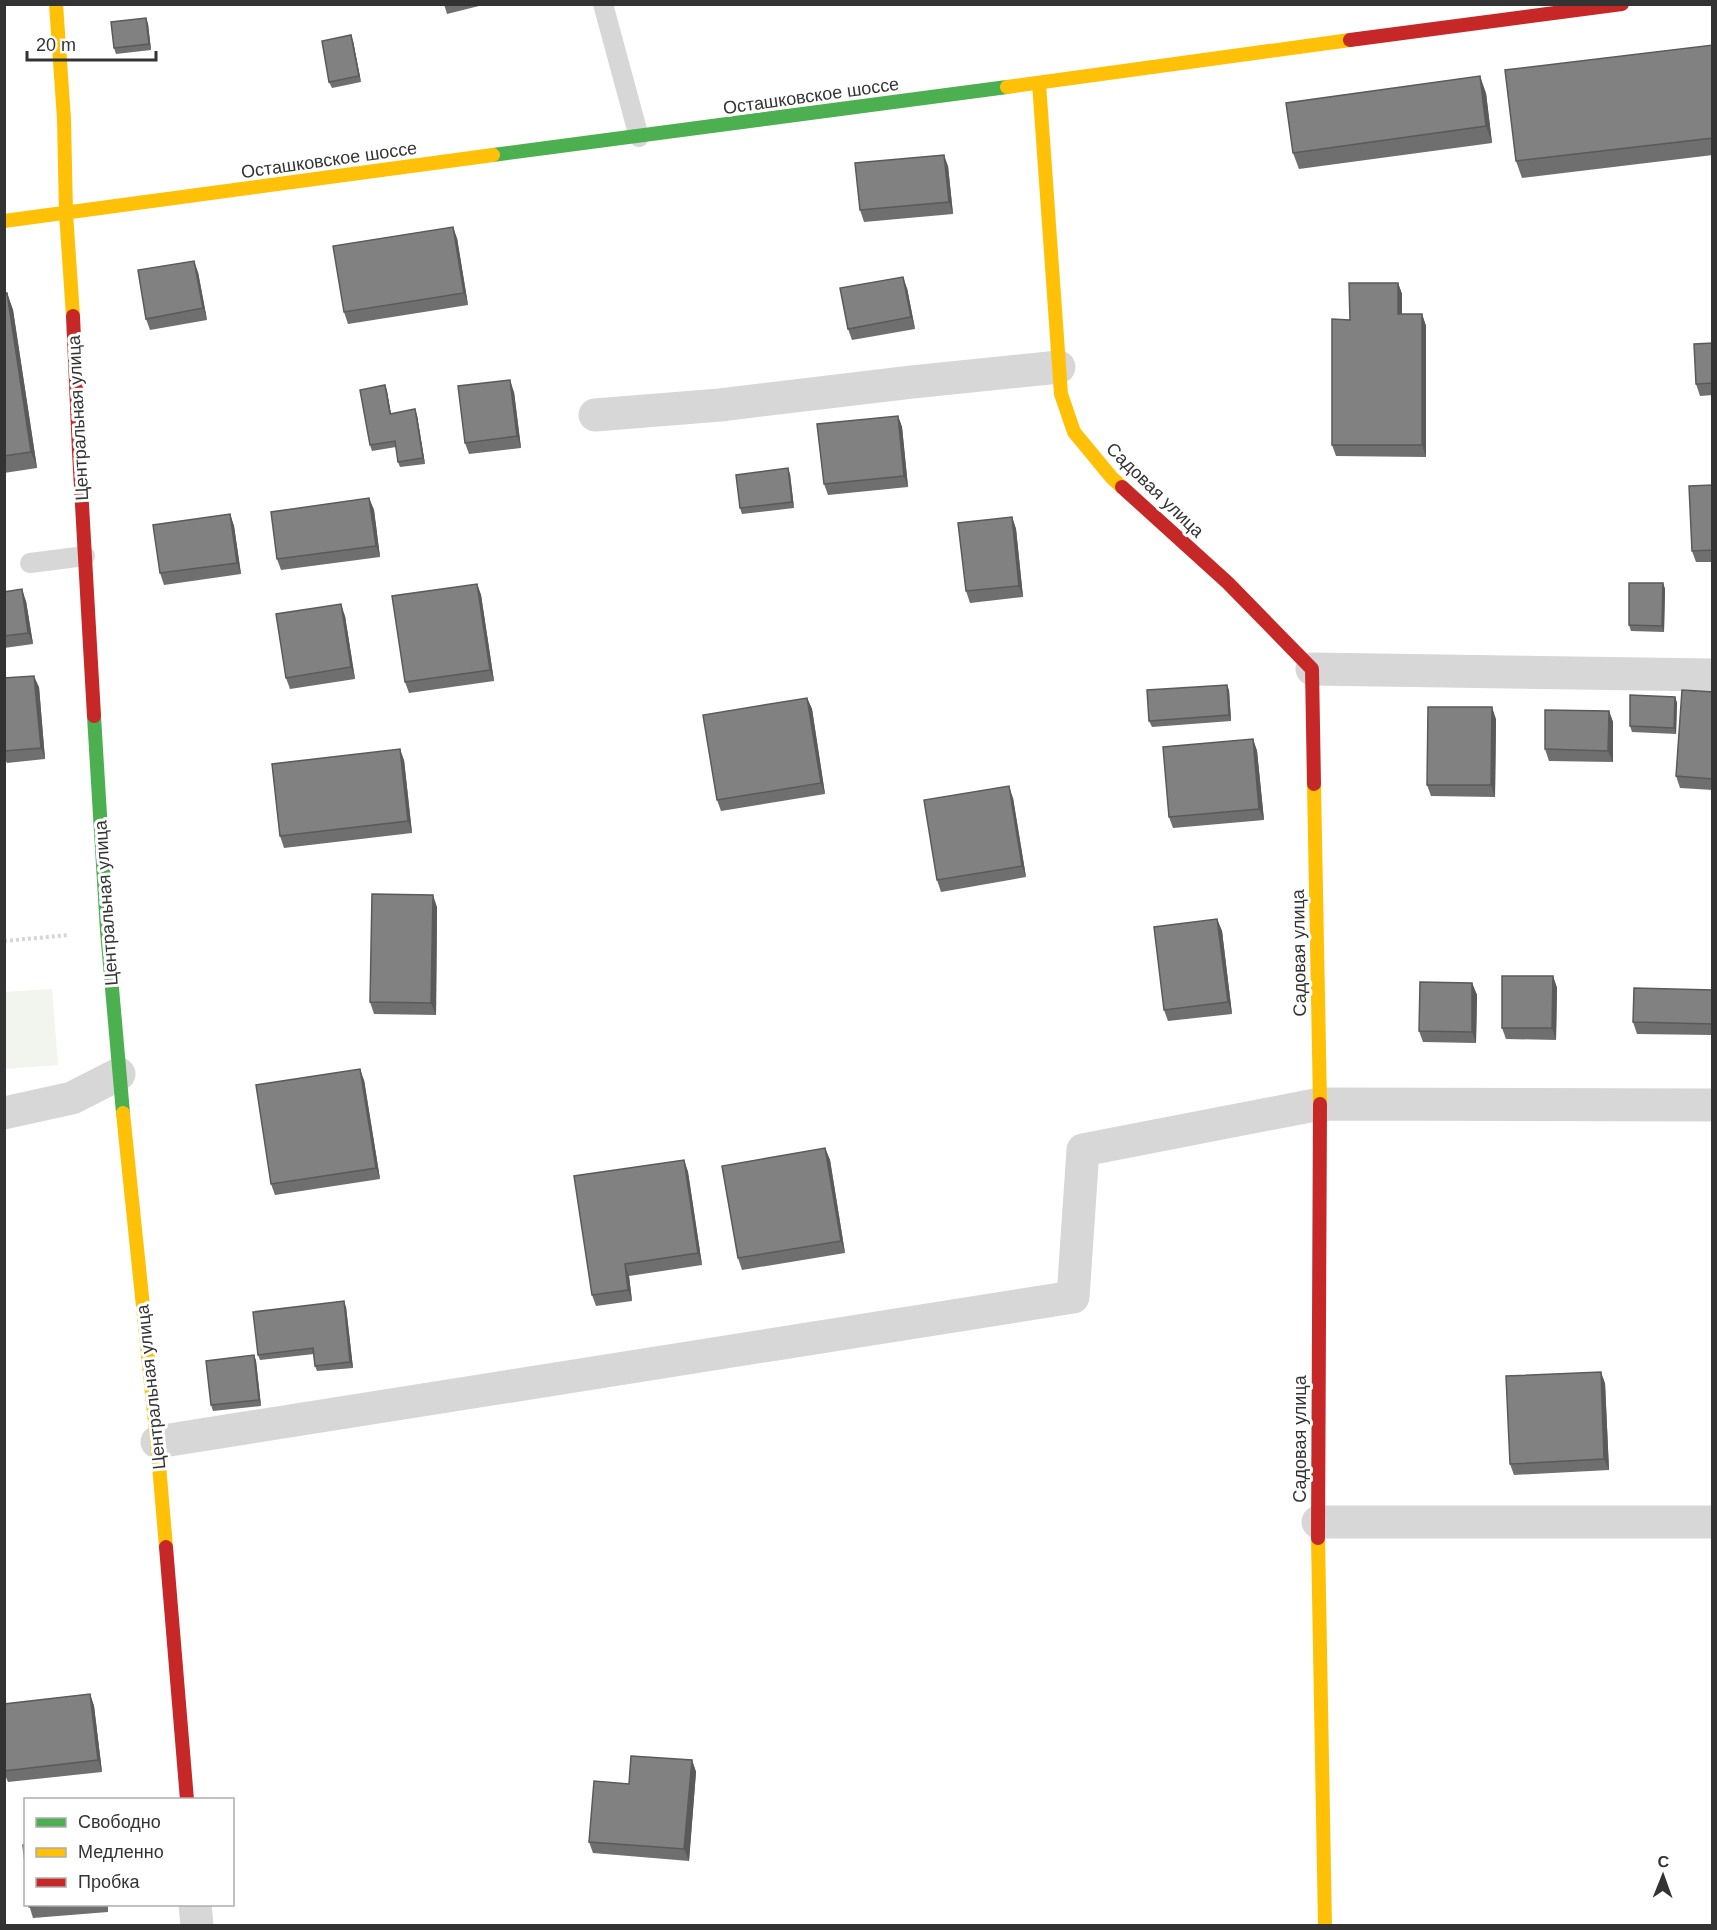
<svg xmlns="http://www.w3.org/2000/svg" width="1717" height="1930" font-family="Helvetica,sans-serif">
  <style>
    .green { fill: #f1f5ed }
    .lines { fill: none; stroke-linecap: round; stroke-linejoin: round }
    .path { stroke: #d6d6d6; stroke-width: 4; stroke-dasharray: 3 3; stroke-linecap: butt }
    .lane { stroke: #d7d7d7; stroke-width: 20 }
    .street { stroke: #d7d7d7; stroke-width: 33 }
    .fast { stroke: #4caf50; stroke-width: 14 }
    .slow { stroke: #ffc107; stroke-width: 14 }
    .jam { stroke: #c62828; stroke-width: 14 }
    .wall { fill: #6f6f6f }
    .shaded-wall { fill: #5a5a5a }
    .building { fill: #818181; stroke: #5a5a5a; stroke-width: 1.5 }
    .labels { text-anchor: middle; stroke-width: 6; stroke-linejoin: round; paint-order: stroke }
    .street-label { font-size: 18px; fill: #333; stroke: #fff }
  </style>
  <rect width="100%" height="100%" fill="#fff"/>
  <!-- green -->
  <path class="green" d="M52,989L58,1065L5,1069V992Z"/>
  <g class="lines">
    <!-- path -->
    <path class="path" d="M4,941L69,935"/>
    <!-- lane -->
    <g class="lane">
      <path d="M603,4L639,137"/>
      <path d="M30,563L85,556"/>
    </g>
    <!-- street -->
    <g class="street">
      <path d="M595,415L720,405L912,382L1059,367"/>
      <path d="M1312,669L1712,675"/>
      <path d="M4,1113L72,1098L119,1074"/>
      <path d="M157,1442L1073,1297L1083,1150L1320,1104L1712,1105"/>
      <path d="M1318,1522H1712"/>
      <path d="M195,1904L197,1926"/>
    </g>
    <!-- fast -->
    <g class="fast">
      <path d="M493,155L1007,87"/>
      <path d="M94,716L107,931L123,1113"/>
    </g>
    <!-- slow -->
    <g class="slow">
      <path d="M56,4L64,119L66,213L73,316"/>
      <path d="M1039,83L1061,394L1074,432L1112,478L1122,487"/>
      <path d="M1007,87L1350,40"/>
      <path d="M4,221L493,155"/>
      <path d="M1314,784L1320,1104"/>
      <path d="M123,1113L157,1442L166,1547"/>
      <path d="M1318,1538L1325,1926"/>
    </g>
    <!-- jam -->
    <g class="jam">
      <path d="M1350,40L1622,4"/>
      <path d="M73,316L79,452L94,716"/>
      <path d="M1122,487L1228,583L1312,669L1314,784"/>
      <path d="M1318,1538L1320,1104"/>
      <path d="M166,1547L187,1800"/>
    </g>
  </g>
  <!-- wall -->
  <g class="wall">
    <path d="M96,4H117L97,6Z"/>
    <path d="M444,4H487L447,14Z"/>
    <path d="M146,18L148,24L151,50L116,54L114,48Z"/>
    <path d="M353,41L361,82L332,88L329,82Z"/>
    <path d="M1713,45V155L1522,178L1516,161Z"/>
    <path d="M1486,93L1492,143L1299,169L1293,153Z"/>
    <path d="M948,166L953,214L864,222L860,210Z"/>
    <path d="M457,238L468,305L348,324L344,312Z"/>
    <path d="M198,272L207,320L150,330L146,319Z"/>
    <path d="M1398,283L1402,294V314H1422L1426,326V457L1336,456L1332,445L1350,320Z"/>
    <path d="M907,288L915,329L852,340L848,329Z"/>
    <path d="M4,293H7L13,310L37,468L4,473Z"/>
    <path d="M1713,343V395L1700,396L1696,384Z"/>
    <path d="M385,385L387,391L391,414L417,415L425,464L400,467L398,462L396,447L372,451L370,445Z"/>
    <path d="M514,392L521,448L469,454L465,443Z"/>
    <path d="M898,416L902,427L908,487L828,495L824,484Z"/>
    <path d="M790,474L794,508L742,514L740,508Z"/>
    <path d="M1713,485V562H1696L1692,551Z"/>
    <path d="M369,498L374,510L380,557L281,570L277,559Z"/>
    <path d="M230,514L234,526L241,574L164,585L160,573Z"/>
    <path d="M1012,517L1016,529L1023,597L970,603L966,591Z"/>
    <path d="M1663,583L1665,589L1664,632L1631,631L1629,625Z"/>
    <path d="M477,584L481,595L494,681L409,693L405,682Z"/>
    <path d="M4,592L26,601L33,644L4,648Z"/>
    <path d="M345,616L355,679L290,689L286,678Z"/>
    <path d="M4,678L39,687L45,759L7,763L4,757Z"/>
    <path d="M1229,690L1231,721L1152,727L1149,721Z"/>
    <path d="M1713,692V790L1680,788L1676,776Z"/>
    <path d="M1675,697L1677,703L1676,734L1632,732L1630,726Z"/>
    <path d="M807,698L812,709L825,794L721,811L717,800Z"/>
    <path d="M1609,711L1613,722V762L1549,761L1545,749Z"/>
    <path d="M1496,719L1495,797L1431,796L1427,785Z"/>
    <path d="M1253,739L1257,751L1264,820L1173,828L1169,817Z"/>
    <path d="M404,760L412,833L284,848L280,836Z"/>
    <path d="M1013,798L1026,877L941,892L937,880Z"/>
    <path d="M437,907L436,1015L374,1014L370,1002Z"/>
    <path d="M1217,919L1222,931L1232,1014L1168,1021L1164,1010Z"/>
    <path d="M1553,976L1557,988L1556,1040L1506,1039L1502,1028Z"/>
    <path d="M1472,983L1477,995L1476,1043L1423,1042L1419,1031Z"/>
    <path d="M1713,990V1035L1637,1034L1633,1022Z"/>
    <path d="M364,1080L380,1179L275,1195L271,1184Z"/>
    <path d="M825,1148L830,1160L845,1253L742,1270L738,1258Z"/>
    <path d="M684,1160L688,1172L702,1265L629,1276L632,1301L596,1306L592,1295Z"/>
    <path d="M346,1307L353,1368L317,1371L315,1366L314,1354L260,1360L258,1355Z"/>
    <path d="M254,1355L256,1361L261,1406L213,1411L211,1405Z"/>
    <path d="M1605,1383L1609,1470L1514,1475L1510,1464Z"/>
    <path d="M90,1694L94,1706L102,1772L8,1782L4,1773V1704Z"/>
    <path d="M692,1760L696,1772L689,1861L593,1853L589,1842L629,1784Z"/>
    <path d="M29,1905H108V1912L33,1918Z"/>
  </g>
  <!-- shaded-wall -->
  <g class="shaded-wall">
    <path d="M146,18L148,24L151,50L149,44Z"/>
    <path d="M351,35L353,41L361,82L359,76Z"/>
    <path d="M1480,76L1486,93L1492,143L1486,126Z"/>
    <path d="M944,155L948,166L953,214L949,202Z"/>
    <path d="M453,227L457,238L468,305L464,293Z"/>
    <path d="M194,261L198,272L207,320L203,308Z"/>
    <path d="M903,277L907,288L915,329L911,317Z"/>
    <path d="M1398,283L1402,294V326L1398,314Z"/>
    <path d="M7,293L13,310L37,468L31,452Z"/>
    <path d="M1422,314L1426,326V457L1422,445Z"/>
    <path d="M510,380L514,392L521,448L517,436Z"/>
    <path d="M385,385L387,391L392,420L390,414Z"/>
    <path d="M415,409L417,415L425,464L423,458Z"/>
    <path d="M898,416L902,427L908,487L904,476Z"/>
    <path d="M788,468L790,474L794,508L792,502Z"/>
    <path d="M369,498L374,510L380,557L376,546Z"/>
    <path d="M230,514L234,526L241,574L237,563Z"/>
    <path d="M1012,517L1016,529L1023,597L1019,586Z"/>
    <path d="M1663,583L1665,589L1664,632L1662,626Z"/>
    <path d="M477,584L481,595L494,681L490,670Z"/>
    <path d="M22,589L26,601L33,644L28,633Z"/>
    <path d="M341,604L345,616L355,679L351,667Z"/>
    <path d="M34,676L39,687L45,759L41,748Z"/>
    <path d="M1227,685L1229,690L1231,721L1229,715Z"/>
    <path d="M1675,697L1677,703L1676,734L1674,728Z"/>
    <path d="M807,698L812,709L825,794L821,783Z"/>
    <path d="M1492,707L1496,719L1495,797L1491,785Z"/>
    <path d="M1609,711L1613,722V762L1608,751Z"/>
    <path d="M1253,739L1257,751L1264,820L1259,809Z"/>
    <path d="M400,749L404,760L412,833L408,821Z"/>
    <path d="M1009,786L1013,798L1026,877L1022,866Z"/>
    <path d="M433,895L437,907L436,1015L431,1003Z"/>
    <path d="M1217,919L1222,931L1232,1014L1228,1002Z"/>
    <path d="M1553,976L1557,988L1556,1040L1552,1028Z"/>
    <path d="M1472,983L1477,995L1476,1043L1472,1032Z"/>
    <path d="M360,1069L364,1080L380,1179L376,1168Z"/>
    <path d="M825,1148L830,1160L845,1253L841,1241Z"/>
    <path d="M684,1160L688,1172L702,1265L698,1253Z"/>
    <path d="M625,1264L629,1276L632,1301L628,1290Z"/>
    <path d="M344,1301L346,1307L353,1368L350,1362Z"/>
    <path d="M254,1355L256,1361L261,1406L259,1400Z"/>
    <path d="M1601,1372L1605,1383L1609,1470L1604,1459Z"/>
    <path d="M90,1694L94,1706L102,1772L98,1760Z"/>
    <path d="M692,1760L696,1772L689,1861L684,1849Z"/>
  </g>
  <!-- building -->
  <g class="building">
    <path d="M146,18L149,44L114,48L111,22Z"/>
    <path d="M351,35L359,76L329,82L322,41Z"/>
    <path d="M1713,45V138L1516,161L1505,70Z"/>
    <path d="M1480,76L1486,126L1293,153L1286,103Z"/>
    <path d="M944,155L949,202L860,210L855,163Z"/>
    <path d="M453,227L464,293L344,312L333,246Z"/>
    <path d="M194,261L203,308L146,319L138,270Z"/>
    <path d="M903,277L911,317L848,329L840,288Z"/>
    <path d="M1349,283H1398V314H1422V445H1332V319L1350,320Z"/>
    <path d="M4,293H7L31,452L4,456Z"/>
    <path d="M1713,343V383L1696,384L1694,344Z"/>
    <path d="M510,380L517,436L465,443L458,386Z"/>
    <path d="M385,385L390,414L415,409L423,458L398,462L395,441L370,445L360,390Z"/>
    <path d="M898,416L904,476L824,484L817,424Z"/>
    <path d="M788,468L792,502L740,508L736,475Z"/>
    <path d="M1713,485V550L1692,551L1689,486Z"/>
    <path d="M369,498L376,546L277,559L271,512Z"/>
    <path d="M230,514L237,563L160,573L153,525Z"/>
    <path d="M1012,517L1019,586L966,591L958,523Z"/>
    <path d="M1629,583H1663L1662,626L1629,625Z"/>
    <path d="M477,584L490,670L405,682L392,596Z"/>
    <path d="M22,589L28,633L4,636V592Z"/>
    <path d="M341,604L351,667L286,678L276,614Z"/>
    <path d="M34,676L41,748L4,751V678Z"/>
    <path d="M1227,685L1229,715L1149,721L1147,690Z"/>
    <path d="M1682,690L1713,692V779L1676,776Z"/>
    <path d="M1630,695L1675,697L1674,728L1630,726Z"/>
    <path d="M807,698L821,783L717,800L703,715Z"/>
    <path d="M1428,707H1492L1491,785H1427Z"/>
    <path d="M1545,710L1609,711L1608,751L1545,749Z"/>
    <path d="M1253,739L1259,809L1169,817L1163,747Z"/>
    <path d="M400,749L408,821L280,836L272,764Z"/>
    <path d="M1009,786L1022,866L937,880L924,800Z"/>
    <path d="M372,894L433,895L431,1003L370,1002Z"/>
    <path d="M1217,919L1228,1002L1164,1010L1154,927Z"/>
    <path d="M1502,976H1553L1552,1028H1502Z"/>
    <path d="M1420,982L1472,983V1032L1419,1031Z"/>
    <path d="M1634,988L1713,990V1024L1633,1022Z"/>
    <path d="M360,1069L376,1168L271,1184L256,1085Z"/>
    <path d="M825,1148L841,1241L738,1258L722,1166Z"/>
    <path d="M684,1160L698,1253L625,1264L628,1290L592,1295L574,1176Z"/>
    <path d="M344,1301L350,1362L315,1366L313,1348L258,1355L253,1312Z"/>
    <path d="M254,1355L259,1400L211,1405L206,1361Z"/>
    <path d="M1601,1372L1604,1459L1510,1464L1506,1376Z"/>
    <path d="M90,1694L98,1760L4,1771V1704Z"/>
    <path d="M631,1756L692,1760L684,1849L589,1842L594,1781L629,1784Z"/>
    <path d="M23,1845H26V1872Z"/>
    <path d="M29,1905H56L29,1907Z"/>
  </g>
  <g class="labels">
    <!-- street labels -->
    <g class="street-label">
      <text transform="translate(811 96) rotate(-8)" y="6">Осташковское шоссе</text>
      <text transform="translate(329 160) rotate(-8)" y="6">Осташковское шоссе</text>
      <text transform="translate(78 418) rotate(-93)" y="6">Центральная улица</text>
      <text transform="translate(1155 490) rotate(44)" y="6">Садовая улица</text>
      <text transform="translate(106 903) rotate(-94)" y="6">Центральная улица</text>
      <text transform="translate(1299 953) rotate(-91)" y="6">Садовая улица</text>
      <text transform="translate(151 1387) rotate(-96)" y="6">Центральная улица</text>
      <text transform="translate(1300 1439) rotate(-90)" y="6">Садовая улица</text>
    </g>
  </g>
  <!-- border -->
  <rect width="1717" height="1930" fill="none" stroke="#333333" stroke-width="12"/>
  <!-- legend -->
  <rect x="24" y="1798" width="210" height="108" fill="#ffffff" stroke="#adadad" stroke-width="1.5"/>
  <rect x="36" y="1818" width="30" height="9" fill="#4caf50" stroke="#adadad" stroke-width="1.5"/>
  <text x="78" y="1828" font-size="18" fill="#333333">Свободно</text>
  <rect x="36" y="1848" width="30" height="9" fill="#ffc107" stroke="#adadad" stroke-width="1.5"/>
  <text x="78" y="1858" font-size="18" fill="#333333">Медленно</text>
  <rect x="36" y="1878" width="30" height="9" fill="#c62828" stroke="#adadad" stroke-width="1.5"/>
  <text x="78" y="1888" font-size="18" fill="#333333">Пробка</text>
  <!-- north arrow -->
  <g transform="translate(1663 1876) rotate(1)" stroke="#ffffff" stroke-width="4.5" paint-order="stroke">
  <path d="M0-4.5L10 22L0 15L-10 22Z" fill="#333333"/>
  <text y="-9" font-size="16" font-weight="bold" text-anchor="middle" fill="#333333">С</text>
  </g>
  <!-- scale -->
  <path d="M27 51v9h129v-9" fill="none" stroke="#333333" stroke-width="3"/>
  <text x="36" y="51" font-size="18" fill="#333333" stroke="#ffffff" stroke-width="4.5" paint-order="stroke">20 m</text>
</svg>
